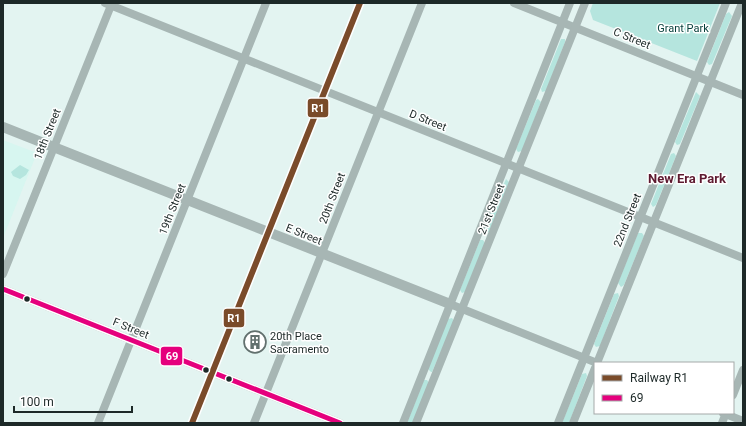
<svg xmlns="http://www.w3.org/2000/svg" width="746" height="426" font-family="Roboto,sans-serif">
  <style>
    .built { fill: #d7f6f0 }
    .green { fill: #b5e5de }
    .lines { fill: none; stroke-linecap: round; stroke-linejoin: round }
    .minor { stroke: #a7b6b4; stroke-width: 8 }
    .tertiary { stroke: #a7b6b4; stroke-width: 10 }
    .bus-1-casing { stroke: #fff; stroke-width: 8 }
    .bus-1 { stroke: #e5007d; stroke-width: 5 }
    .rail-1-casing { stroke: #fff; stroke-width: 9 }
    .rail-1 { stroke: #7a4b2a; stroke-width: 6 }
    .bus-dot { fill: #1d2928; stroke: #fff; stroke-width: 1.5 }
    .labels { text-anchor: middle; stroke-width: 3; stroke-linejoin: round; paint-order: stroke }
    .park-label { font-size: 11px; fill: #053f3a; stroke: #fff }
    .street-label { font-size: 11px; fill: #1d2928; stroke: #fff }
    .poi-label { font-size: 11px; fill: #1d2928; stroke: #fff; text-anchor: start }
    .quarter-label { font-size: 13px; font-weight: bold; fill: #5e1a30; stroke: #fff }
    .line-badge { stroke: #fff; stroke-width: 1.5 }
    .badge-label { font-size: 11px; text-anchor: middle; font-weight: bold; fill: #fff }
  </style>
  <rect width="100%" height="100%" fill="#e3f4f1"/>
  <!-- built -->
  <path class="built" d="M3,140L37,153L3,238Z"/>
  <!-- green -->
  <g class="green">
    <path d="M593,3H720L697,61L593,20L590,11Z"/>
    <path d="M729,12L732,16L712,64L709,65L707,62L726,14Z"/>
    <path d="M561,39H565V42L546,91L542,92L541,89Z"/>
    <path d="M696,92L700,96L680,144L677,145L675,142Z"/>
    <path d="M538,99L541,102L522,151L518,152L516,149L536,100Z"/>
    <path d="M674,153L676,156L656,205L653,207L651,204L671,154Z"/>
    <path d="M20,165L29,170L26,175L20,179L13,176L11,172Z"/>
    <path d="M506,179L509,182L489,232H486L484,229Z"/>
    <path d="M638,233H642L644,236L624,285L621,287L618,283Z"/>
    <path d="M480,240H483L485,243L465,292L462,293L460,290Z"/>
    <path d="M618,293L619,296L600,346L596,347L594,344L614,294Z"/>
    <path d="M452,318L454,321L432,372H431L428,369L448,319Z"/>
    <path d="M586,373L587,376L569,423H562L582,374Z"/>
    <path d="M424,380H427L429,383L413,423H407Z"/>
  </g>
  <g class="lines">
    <!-- minor -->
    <g class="minor">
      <path d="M105,3L743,258"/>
      <path d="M514,3L743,95"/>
      <path d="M3,274L112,3"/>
      <path d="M3,289L340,423"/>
      <path d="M450,304L597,363"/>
      <path d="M597,363L742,3"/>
      <path d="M733,395L743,370"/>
      <path d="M723,413L743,421"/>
      <path d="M98,423L266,3"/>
      <path d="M254,423L422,3"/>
      <path d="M403,423L570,3"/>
      <path d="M416,423L585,3"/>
      <path d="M558,423L726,3"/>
      <path d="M573,423L595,368"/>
      <path d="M722,423L726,413"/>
    </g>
    <!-- tertiary -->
    <path class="tertiary" d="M3,127L450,304"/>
    <!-- bus-1 casing -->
    <g class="bus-1-casing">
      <path id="bus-1" d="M3,289L340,423"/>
    </g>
    <!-- bus-1 -->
    <use href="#bus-1" class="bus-1"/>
    <!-- rail-1 casing -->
    <g class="rail-1-casing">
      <path id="rail-1" d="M192,423L360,3"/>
    </g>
    <!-- rail-1 -->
    <use href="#rail-1" class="rail-1"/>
  </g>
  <!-- icons -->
  <defs>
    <g id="building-ring" transform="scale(1.15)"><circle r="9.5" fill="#fff" stroke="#62706e" stroke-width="1.5"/><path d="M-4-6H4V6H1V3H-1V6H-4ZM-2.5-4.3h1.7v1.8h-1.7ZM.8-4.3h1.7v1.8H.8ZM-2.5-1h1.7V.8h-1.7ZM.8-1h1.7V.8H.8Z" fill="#62706e"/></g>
  </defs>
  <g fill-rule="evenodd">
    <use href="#building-ring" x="255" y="342"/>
  </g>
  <!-- markers -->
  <g class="bus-dot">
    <circle cx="27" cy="299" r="3.5"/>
    <circle cx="206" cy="370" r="3.5"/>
    <circle cx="229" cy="379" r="3.5"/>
  </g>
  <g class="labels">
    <!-- park labels -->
    <g class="park-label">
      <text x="683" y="32">Grant Park</text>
    </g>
    <!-- street labels -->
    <g class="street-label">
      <text transform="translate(632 38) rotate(22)" y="4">C Street</text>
      <text transform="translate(428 120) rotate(22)" y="4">D Street</text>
      <text transform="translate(47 134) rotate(-68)" y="4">18th Street</text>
      <text transform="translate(332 198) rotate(-69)" y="4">20th Street</text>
      <text transform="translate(172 209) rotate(-68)" y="4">19th Street</text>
      <text transform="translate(491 209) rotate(-68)" y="4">21st Street</text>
      <text transform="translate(627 220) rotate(-68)" y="4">22nd Street</text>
      <text transform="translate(304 234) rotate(22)" y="4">E Street</text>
      <text transform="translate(131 328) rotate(22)" y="4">F Street</text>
    </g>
    <!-- poi labels -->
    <g class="poi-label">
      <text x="270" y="340">20th Place<tspan x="270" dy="13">Sacramento</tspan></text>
    </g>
    <!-- quarter labels -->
    <g class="quarter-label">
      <text x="687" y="183">New Era Park</text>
    </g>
  </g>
  <g class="line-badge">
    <rect x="307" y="98" width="22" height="20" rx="4" fill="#7a4b2a"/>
    <rect x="223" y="308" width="22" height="20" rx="4" fill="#7a4b2a"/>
    <rect x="160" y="346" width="23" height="20" rx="4" fill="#e5007d"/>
  </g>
  <g class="badge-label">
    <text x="318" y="112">R1</text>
    <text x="234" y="322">R1</text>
    <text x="172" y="360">69</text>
  </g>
  <!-- border -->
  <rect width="746" height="426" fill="none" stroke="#1d2928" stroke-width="8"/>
  <!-- legend -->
  <rect x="594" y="362" width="140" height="52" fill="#ffffff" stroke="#a5a9a9"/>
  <rect x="602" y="375" width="20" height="6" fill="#7a4b2a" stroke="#a5a9a9"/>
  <text x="630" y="382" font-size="12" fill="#1d2928">Railway R1</text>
  <rect x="602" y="395" width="20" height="6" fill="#e5007d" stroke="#a5a9a9"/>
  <text x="630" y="402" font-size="12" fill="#1d2928">69</text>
  <!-- scale -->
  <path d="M14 406v6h118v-6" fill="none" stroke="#1d2928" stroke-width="2"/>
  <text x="20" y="406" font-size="12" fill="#1d2928" stroke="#ffffff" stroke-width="3" paint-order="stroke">100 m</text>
</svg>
